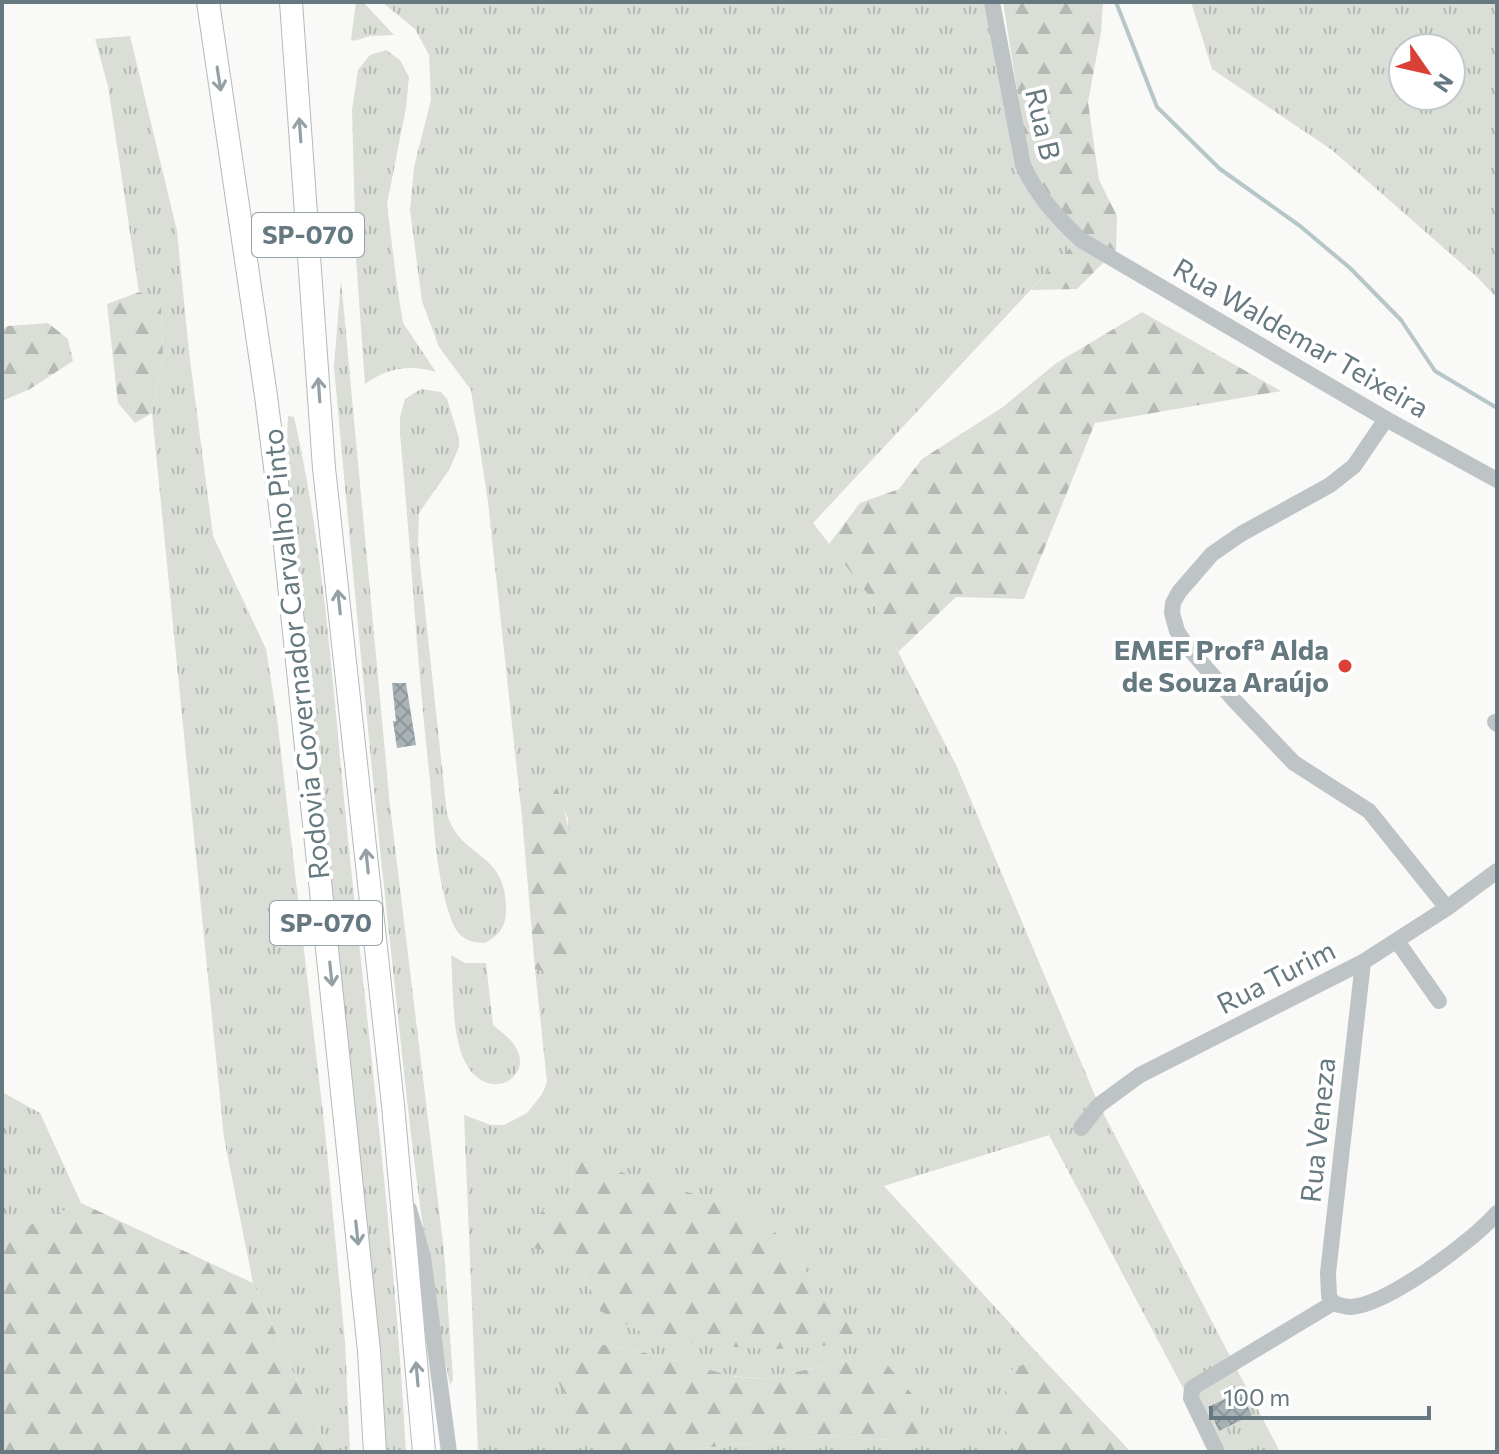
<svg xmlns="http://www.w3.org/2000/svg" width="1499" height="1454" font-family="Commissioner,sans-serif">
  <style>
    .grass { fill: url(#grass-tufts); fill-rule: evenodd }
    .forest { fill: url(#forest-firs) }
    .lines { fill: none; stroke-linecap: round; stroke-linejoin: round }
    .stream { stroke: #b7c6c8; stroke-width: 4 }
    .building { fill: url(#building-cross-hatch) }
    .highway-casing { stroke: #b4b9bb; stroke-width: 24 }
    .minor { stroke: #bec4c6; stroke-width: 16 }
    .highway { stroke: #fff; stroke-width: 22 }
    .oneway { stroke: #94a1a6 }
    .poi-dot { fill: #d94137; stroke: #fff; stroke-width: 3 }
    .labels { text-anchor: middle; stroke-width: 8; stroke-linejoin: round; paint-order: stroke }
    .shield { fill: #fff; stroke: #94a1a6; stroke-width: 2 }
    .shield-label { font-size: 26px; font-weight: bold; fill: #667980 }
    .street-label { font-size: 28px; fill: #667980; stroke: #fff }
    .poi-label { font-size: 28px; font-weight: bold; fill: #667980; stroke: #fff; text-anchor: end }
  </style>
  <defs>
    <pattern id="grass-tufts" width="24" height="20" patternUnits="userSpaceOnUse" patternTransform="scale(2)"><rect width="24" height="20" fill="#daded6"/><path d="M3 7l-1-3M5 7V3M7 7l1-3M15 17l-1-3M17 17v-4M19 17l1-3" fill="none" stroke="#b5b9b3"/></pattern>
    <pattern id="forest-firs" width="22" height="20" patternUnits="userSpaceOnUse" patternTransform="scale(2)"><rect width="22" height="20" fill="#daded6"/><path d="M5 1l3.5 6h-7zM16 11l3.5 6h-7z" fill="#b5b9b3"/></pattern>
    <pattern id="building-cross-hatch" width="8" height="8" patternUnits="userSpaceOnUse" patternTransform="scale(2)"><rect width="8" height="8" fill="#a8b2b6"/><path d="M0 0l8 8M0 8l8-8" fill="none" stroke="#8d9699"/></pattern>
  </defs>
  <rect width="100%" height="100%" fill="#f9f9f7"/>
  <!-- grass -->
  <g class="grass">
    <path d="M356,2H363L394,35L370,36L354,41L351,39Z"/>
    <path d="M382,2H992L1018,147L1075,234L1069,249L813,523L870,597L957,767L1099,1105L1280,1452H1217L1049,1135L884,1186L1040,1356L1005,1373V1437L1016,1452H662L825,1436L892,1440L853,1359L765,1379L731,1376L646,1353L589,1342L586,1434L609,1452H478L464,1115L491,1125H504L527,1113L543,1093L547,1082L535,969L565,980L568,819L554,784L522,817L488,502L471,390L439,347L422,301L410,210L414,167L431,100L429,55L415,29ZM571,1155L629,1175L741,1208L787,1241L818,1291L858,1331L600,1311L577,1257L543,1210L572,1197Z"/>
    <path d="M1191,2H1497V298L1477,277L1332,150L1212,69ZM1403,48H1451V96H1403Z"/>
    <path d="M130,36L177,231L189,352L213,536L266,649L277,718L325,1131L345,1342L350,1452H329L253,1283L224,1138L152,413L163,358L161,304L139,292L108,86L95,39Z"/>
    <path d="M386,50L400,60L409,77L406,108L387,204L397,286L403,323L436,372C410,364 387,368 365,384L356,258L352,110L358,70L370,55Z"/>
    <path d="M341,280L390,806L444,1251L453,1379L450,1385C423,1254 409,1121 395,988C372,782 353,574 334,367Z"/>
    <path d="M421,389L441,392L447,399L459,438V447L449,470L419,513L418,545L447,814C461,861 508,849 506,913C505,928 498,936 485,943C470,943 459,938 453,924C436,882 434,824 430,780C417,665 411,549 400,434V417L405,399Z"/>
    <path d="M288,416L294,417C326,557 334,706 349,849C370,1050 395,1251 406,1452H380L285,490Z"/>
    <path d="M451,955L465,963H486L493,1025C500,1031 510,1038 515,1046C538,1082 473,1112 458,1041C452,1014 453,983 451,955Z"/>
    <path d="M2,1092L40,1113L81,1203L2,1237Z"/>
  </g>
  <!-- forest -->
  <g class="forest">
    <path d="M1003,2H1103L1101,32L1088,102L1099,180L1117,216L1116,250L1077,289L1031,290L1069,249L1075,235L1032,184Z"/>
    <path d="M139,292L161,303L163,358L152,413L135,423L118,403L107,304Z"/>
    <path d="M1142,312L1281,391L1095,423L1024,599L956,597L898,652L870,597L829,544L860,503L899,489L922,459L1003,407L1055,364Z"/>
    <path d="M48,323L68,339L73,361L30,389L2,401V329L8,326Z"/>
    <path d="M554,783C574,815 578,912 573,950C571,960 567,970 565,980L535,969L522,817Z"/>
    <path d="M571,1155L630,1175L741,1208L787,1241L818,1291L859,1331L835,1345L775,1349L714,1346L653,1338L600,1311L577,1257L533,1248L529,1226L543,1210L572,1197Z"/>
    <path d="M81,1203L253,1283L329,1452H2V1237Z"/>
    <path d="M589,1342L646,1353L736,1377L765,1379L853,1359L885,1362L912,1394L927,1431L892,1440L825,1436L662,1452H607L586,1434L553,1373Z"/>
    <path d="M1040,1356L1131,1452H1016L1005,1437V1373Z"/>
  </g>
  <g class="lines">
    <!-- stream -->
    <path class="stream" d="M1116,2L1157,107L1220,169L1300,226L1350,268L1401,320L1435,371L1497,408"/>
  </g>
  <!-- building -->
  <g class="building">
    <path d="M392,683H406L416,745L397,748L393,721H396Z"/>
    <path d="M1240,1392L1252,1415L1219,1431L1208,1407Z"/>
  </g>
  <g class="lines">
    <!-- highway casing -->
    <g class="highway-casing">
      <g id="highway">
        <path d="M208,2L266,396L285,546L369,1351L375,1452"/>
        <path d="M291,2L324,468L393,1105L424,1452"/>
      </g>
    </g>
    <!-- minor -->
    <g class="minor">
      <path d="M992,2L1023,165C1037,196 1056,216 1081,240L1386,419L1497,480"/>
      <path d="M1386,419L1354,466L1330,485L1241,534L1212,554L1179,592L1173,603L1172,613L1177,631L1186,645L1234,700L1294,763L1369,811L1447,908"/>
      <path d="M1495,722L1497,724"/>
      <path d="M1397,941L1439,1001"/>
      <path d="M1081,1128L1099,1105L1140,1075L1363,962L1447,908L1497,871"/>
      <path d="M409,1209L423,1257L449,1452"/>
      <path d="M1333,1303L1329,1296L1328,1273L1363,962"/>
      <path d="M1333,1303C1339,1305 1345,1307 1351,1307C1387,1305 1473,1241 1497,1213"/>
      <path d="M1217,1452L1191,1398L1192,1388L1333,1303"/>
    </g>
    <!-- highway -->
    <use href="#highway" class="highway"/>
  </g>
  <!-- one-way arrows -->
  <defs><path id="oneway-shaft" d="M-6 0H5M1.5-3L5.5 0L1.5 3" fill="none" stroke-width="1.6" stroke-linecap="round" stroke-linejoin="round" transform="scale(2)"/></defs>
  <g class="oneway">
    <use href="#oneway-shaft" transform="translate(219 79) rotate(81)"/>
    <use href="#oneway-shaft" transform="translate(300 130) rotate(-94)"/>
    <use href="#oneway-shaft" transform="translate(319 390) rotate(-94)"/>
    <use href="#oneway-shaft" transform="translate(339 602) rotate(-96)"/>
    <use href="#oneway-shaft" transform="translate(367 861) rotate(-96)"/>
    <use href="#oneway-shaft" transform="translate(331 974) rotate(84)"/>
    <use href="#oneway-shaft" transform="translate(357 1233) rotate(84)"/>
    <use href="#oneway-shaft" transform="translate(417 1374) rotate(-95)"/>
  </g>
  <!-- markers -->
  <circle class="poi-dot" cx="1345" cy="666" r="8"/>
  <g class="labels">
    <!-- shield labels -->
    <g class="shield">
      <rect x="252" y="213" width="112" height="44" rx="6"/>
      <rect x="270" y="901" width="112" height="44" rx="6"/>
    </g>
    <g class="shield-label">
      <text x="308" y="244">SP-070</text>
      <text x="326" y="932">SP-070</text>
    </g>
    <!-- street labels -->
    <g class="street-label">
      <text transform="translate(1043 124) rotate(77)" y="10">Rua B</text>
      <text transform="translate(1301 338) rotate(30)" y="10">Rua Waldemar Teixeira</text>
      <text transform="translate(296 654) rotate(-96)" y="10">Rodovia Governador Carvalho Pinto</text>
      <text transform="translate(1276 977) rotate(-27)" y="10">Rua Turim</text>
      <text transform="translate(1318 1130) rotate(-84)" y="10">Rua Veneza</text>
    </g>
    <!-- poi labels -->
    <g class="poi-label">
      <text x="1329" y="660">EMEF Profª Alda<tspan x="1329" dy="32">de Souza Araújo</tspan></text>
    </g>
  </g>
  <!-- border -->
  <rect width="1499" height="1454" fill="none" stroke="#667980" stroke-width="8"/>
  <!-- north arrow -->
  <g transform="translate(1427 72) rotate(124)"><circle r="38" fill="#ffffff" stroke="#c2c9cc" stroke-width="2"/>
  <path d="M0-6L14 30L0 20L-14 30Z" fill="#d94137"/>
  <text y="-12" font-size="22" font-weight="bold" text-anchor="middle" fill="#667980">N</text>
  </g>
  <!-- scale -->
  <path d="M1211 1406v12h218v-12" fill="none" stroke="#667980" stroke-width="4"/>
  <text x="1223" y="1406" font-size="24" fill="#667980" stroke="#ffffff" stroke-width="6" paint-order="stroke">100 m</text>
</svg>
